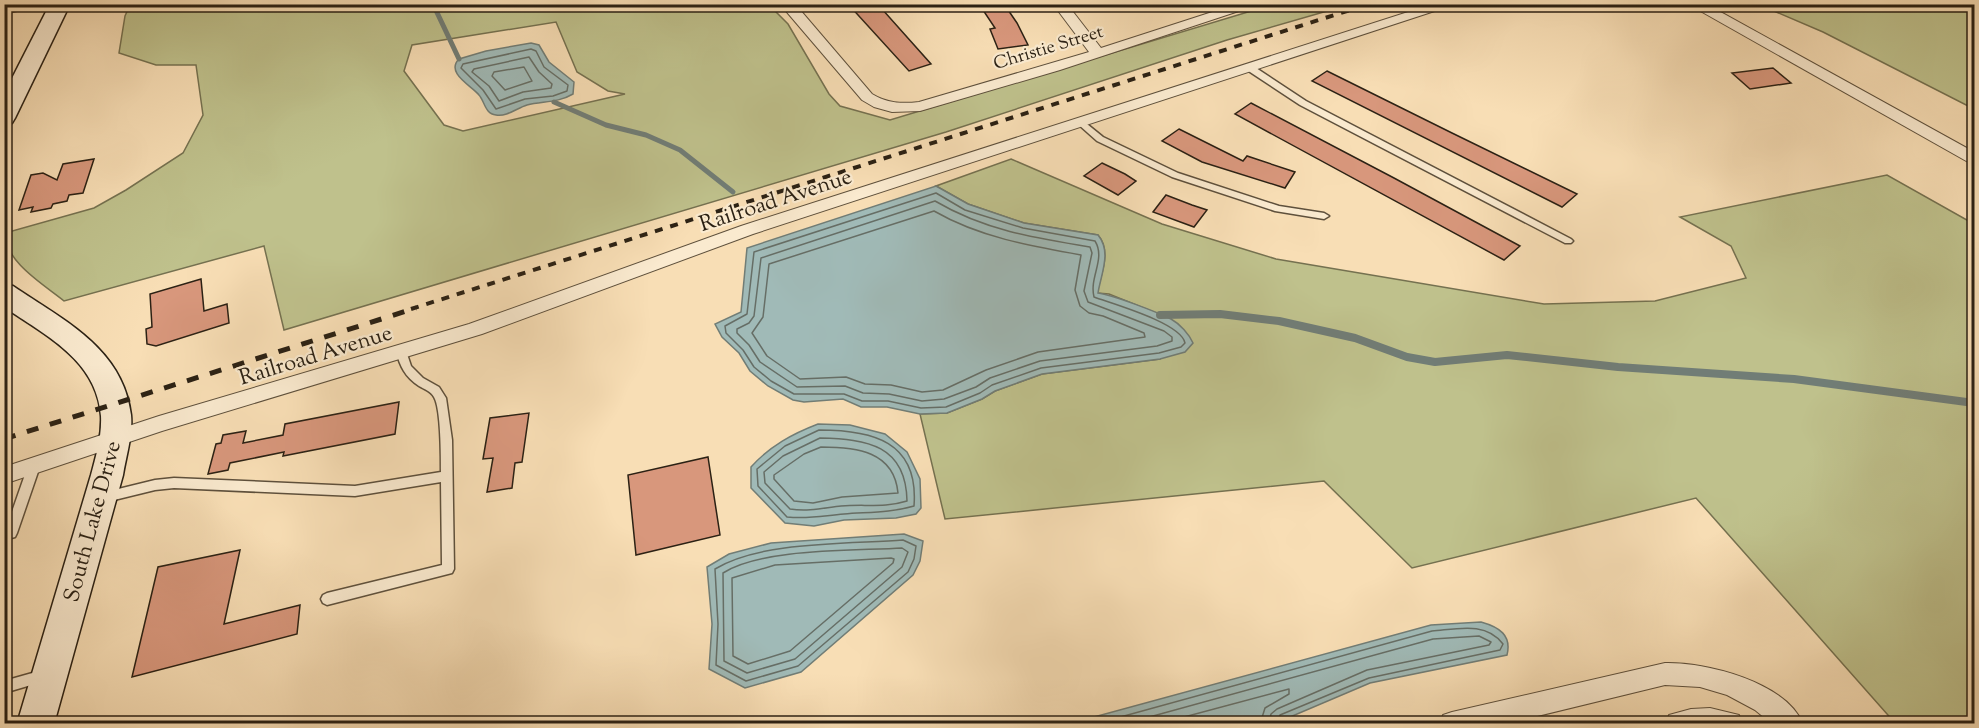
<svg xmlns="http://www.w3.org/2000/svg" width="1979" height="728" font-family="'Sorts Mill Goudy',serif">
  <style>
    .green { fill: #bfc18c; stroke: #757150; stroke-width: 1.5; fill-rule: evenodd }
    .water { fill: #a0bab7; stroke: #717d76; stroke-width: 1.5 }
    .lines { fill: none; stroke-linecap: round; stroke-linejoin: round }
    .shore { stroke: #666e66; stroke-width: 1.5 }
    .stream-far1 { stroke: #717d76; stroke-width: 5 }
    .stream { stroke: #717d76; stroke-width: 8 }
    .building { fill: #d8977c; stroke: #2b2114; stroke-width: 1.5 }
    .service-casing { stroke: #5e503c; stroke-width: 3 }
    .minor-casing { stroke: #5e503c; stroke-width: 2 }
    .tertiary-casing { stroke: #5e503c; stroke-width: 2 }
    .secondary-casing { stroke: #2b2114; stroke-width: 3 }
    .service { fill: #faeacf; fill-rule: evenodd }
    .minor { fill: #faeacf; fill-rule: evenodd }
    .tertiary { fill: #faeacf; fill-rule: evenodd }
    .secondary { fill: #faeacf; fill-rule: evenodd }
    .rail-far1 { stroke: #2b2114; stroke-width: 4; stroke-dasharray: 8 8; stroke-linecap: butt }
    .rail { stroke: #2b2114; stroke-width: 5; stroke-dasharray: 12 12; stroke-linecap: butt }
    .labels { text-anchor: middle; stroke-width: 4.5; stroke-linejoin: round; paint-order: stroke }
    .far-street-label { font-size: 18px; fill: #2b2114; stroke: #faeacf }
    .street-label { font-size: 22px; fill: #2b2114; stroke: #faeacf }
  </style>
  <rect width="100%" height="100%" fill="#f8deb5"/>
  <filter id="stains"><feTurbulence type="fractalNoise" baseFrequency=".00333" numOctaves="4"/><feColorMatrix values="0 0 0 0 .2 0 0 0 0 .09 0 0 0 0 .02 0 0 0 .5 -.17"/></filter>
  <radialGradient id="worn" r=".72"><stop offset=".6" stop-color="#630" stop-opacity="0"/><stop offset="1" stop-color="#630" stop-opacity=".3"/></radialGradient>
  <!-- green -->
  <g class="green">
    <path d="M1955,4L1974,12V109L1823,32L1760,5Z"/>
    <path d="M130,5H769L788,24L829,94L840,106L890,120L1271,5H1348L1227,40L946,132L284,330L264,246L64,301C43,284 5,262 5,233L94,208L126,190L183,153L203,115L196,65H156L119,53L125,16ZM556,22L577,72L608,91L625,94L463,131L444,125L404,71L412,45Z"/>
    <path d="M1011,159L1162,224L1276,259L1544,304L1655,301L1746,278L1731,246L1680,217L1887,175L1974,224V723H1895L1696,498L1412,568L1324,481L945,519L920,414L947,413L982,399L995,391L1042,374L1160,359L1171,319L1109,294L1097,293C1101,274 1112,251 1098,235L1024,223L968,204L936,186Z"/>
  </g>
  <!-- water -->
  <g class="water">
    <path d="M531,43L539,45L549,62L574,82L573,94C558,103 543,101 527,105C517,108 507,117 496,115C485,114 485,102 479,95C472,86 445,73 459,59L486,51Z"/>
    <path d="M936,186L968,204L1024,223L1098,235C1112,252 1101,274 1098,293C1113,295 1157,312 1171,319C1180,324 1189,334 1193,343L1185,352L1160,359L1042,374L995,391L982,399L947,413L920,414L887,407H861L843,399L804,402L793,400L768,386L750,371L739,353L722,337L715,324L741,312L747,248Z"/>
    <path d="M818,424L850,425L885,434L907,452L920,479L921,508L916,514L896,518L844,520L814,526L785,523L751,488V467C770,446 792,434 818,424Z"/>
    <path d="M904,534L923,541L920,561L913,575L801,672L745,688L709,669L712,624L707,567L729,554L771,543Z"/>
    <path d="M1481,622C1499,627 1512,635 1507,655L1370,683L1276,723H1072L1431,625Z"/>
  </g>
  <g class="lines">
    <!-- shore -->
    <g class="shore">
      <path d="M531,49L536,51L544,67L568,85L567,91L553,96L525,99L496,109L483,90L461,68L463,64Z"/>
      <path d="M529,57L539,72L552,84L551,88L523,92L499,101L489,86L472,72L474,69Z"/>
      <path d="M524,67L532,81L505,90L492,76L494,72Z"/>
      <path d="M936,193L965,210L1023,228L1095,241C1106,259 1089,277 1094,297C1113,304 1181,323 1185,343L1181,347L1159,353L1041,368L992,385L980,393L946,407L921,408L888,401H862L844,394H794L771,381L754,367L743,350L726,333L725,326L747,314L754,252Z"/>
      <path d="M935,201C984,230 1034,238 1090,247L1092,253L1084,291L1088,302L1164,331L1172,337V341L1157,346L1040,361L990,378L976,387L944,399L922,401L889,394L863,393L845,386L797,387L760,362L749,345L737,333V329L749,323L754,316L761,258Z"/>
      <path d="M934,211C979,237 1030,246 1081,255L1075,290L1080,306L1089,313L1103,316L1144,333L1145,337L1038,352L986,370L943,390L922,392L891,385L865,384L846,377L800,379L767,356L752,333L763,317L769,264Z"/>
      <path d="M819,430C872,430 919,441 914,506C890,513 868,512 844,514C821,516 810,519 787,517L758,486L757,469L785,446Z"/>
      <path d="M820,438C867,439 906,445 907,501C885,508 864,504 841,506C824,508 808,512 790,509L765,483L764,472L783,456Z"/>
      <path d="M821,447C856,447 894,451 898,493L842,497L813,503L794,501L774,479V475L804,454Z"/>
      <path d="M903,540L916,546L914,559L908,572L798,666L746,681L716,665L718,624L715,569C760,541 849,544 903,540Z"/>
      <path d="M902,548L908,552L902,567L795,659L747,673L724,661L723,573C762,548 854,551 902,548Z"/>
      <path d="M891,558L894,559L893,563L790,651L748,664L733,656L732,578L775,565Z"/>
      <path d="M1095,724L1432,631C1457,629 1486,621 1503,644L1500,650L1369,678L1280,715L1276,724"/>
      <path d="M1124,724L1433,639L1479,636L1491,642L1489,645L1367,670L1277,709L1271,714L1269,724"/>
      <path d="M1158,724L1289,689V694L1265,708L1260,724"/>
    </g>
    <!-- stream-far1 -->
    <g class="stream-far1">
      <path d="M433,4L459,59"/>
      <path d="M554,102L606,125L646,135L680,150L733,192"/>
    </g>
    <!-- stream -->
    <path class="stream" d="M1160,315L1220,314L1279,321L1355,338L1407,357L1435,362L1507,355L1618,367L1794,379L1974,403"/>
  </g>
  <!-- building -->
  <g class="building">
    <path d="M848,4H876L882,9L931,64L909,71Z"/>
    <path d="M979,4H1004L1017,23L1028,45L998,49L990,29L995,28Z"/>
    <path d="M1773,68L1791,83L1750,89L1732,73Z"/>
    <path d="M1327,71L1452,133L1577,194L1562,207L1312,81Z"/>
    <path d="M1251,103L1394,178L1520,246L1504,260L1235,114Z"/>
    <path d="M1179,129L1243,161L1247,156L1295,172L1285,188L1202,162L1162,141Z"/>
    <path d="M94,159L83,193L69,195L67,201L53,204L51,208L31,212L33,207L19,210L31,175L43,173L57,180L63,164Z"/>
    <path d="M1102,163L1125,174L1136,181L1118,195L1084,176Z"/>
    <path d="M1166,195L1192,205L1207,210L1194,227L1153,212Z"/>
    <path d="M201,279L204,311L227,304L229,323L156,346L147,344L146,329L152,327L150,294Z"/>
    <path d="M399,402L395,434L283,456L284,452L230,463L228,470L208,474L216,444L221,443L223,435L246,431L243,443L283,435L285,424Z"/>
    <path d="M529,413L522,462L515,463L512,488L487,492L493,458L483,459L490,418Z"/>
    <path d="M708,457L720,535L636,555L628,475Z"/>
    <path d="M240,550L224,624L300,605L297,634L132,677L158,567Z"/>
  </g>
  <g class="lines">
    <!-- service casing -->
    <g class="service-casing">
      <g id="service">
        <path d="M1247,66H1253L1306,101L1571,239L1573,241L1571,243H1565L1300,105L1247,70Z"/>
        <path d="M1082,120L1103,137L1178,173L1279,206L1324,213L1329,216L1324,219L1275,211L1172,177L1097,141L1079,125V121Z"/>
        <path d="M401,347L406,351L411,366L423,378L439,387L446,398L452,440L454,569L452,573L327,605L323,603L321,599L323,595L327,593L442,565L441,482L355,496L174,488L155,490L106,502L102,500L100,497L102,494L106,492L155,480L174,478L355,486L441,472C441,457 441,408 434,397C431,391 424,389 419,386C405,377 400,366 396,351Z"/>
        <path d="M34,461L38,463L40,466L17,533L15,537L4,540V530L6,529L28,466L30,463Z"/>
        <path d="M43,670L48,672L50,676L48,680L4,693V681Z"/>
      </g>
    </g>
    <!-- minor casing -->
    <g class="minor-casing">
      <g id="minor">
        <path d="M780,4H795L872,94C887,103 901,104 919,102L1089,52L1053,4H1067L1101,48L1237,4H1260L1060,70L920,111L892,112L874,107L862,100Z"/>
        <path d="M1433,4H1456L753,234L482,334L162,431L4,484V467L159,416L469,324L741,226Z"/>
        <path d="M1688,4H1706L1974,152V163L1968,162Z"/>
        <path d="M1665,663C1706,662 1786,682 1803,724H1772L1755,710L1727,695L1700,687L1665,685L1505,724H1440L1443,715L1452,712Z"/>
        <path d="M1710,708L1739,715L1742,724H1666L1669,715L1691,709Z"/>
      </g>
    </g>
    <!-- tertiary casing -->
    <g class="tertiary-casing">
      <path id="tertiary" d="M4,4H32L30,8L4,14Z"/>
    </g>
    <!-- secondary casing -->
    <g class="secondary-casing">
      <g id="secondary">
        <path d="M50,4H70L15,118L12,123L4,125V94Z"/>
        <path d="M4,284L13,286C63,320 123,348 131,415C133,435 126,456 123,475L54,724H17L91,475C96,456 102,436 101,416C97,360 45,335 4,307Z"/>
      </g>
    </g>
    <!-- service -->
    <use href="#service" class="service"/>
    <!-- minor -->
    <use href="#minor" class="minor"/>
    <!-- tertiary -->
    <use href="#tertiary" class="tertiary"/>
    <!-- secondary -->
    <use href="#secondary" class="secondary"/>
    <!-- rail-far1 -->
    <path class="rail-far1" d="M411,309L1369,4"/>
    <!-- rail -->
    <path class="rail" d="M4,439L416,308"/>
  </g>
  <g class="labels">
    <!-- far-street labels -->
    <g class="far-street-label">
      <text transform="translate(1048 47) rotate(-17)" y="6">Christie Street</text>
    </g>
    <!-- street labels -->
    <g class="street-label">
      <text transform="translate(775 199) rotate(-18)" y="8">Railroad Avenue</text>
      <text transform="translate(315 354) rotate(-17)" y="8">Railroad Avenue</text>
      <text transform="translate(91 521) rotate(-75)" y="8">South Lake Drive</text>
    </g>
  </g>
  <!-- margin -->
  <rect width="1979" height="728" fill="none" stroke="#f8deb5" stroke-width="24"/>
  <rect x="6" y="6" width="1967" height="716" fill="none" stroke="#2b2114" stroke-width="3"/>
  <rect x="12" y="12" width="1955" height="704" fill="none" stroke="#2b2114" stroke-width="1.5"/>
  <rect width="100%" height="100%" filter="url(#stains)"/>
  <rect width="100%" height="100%" fill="url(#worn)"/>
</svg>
